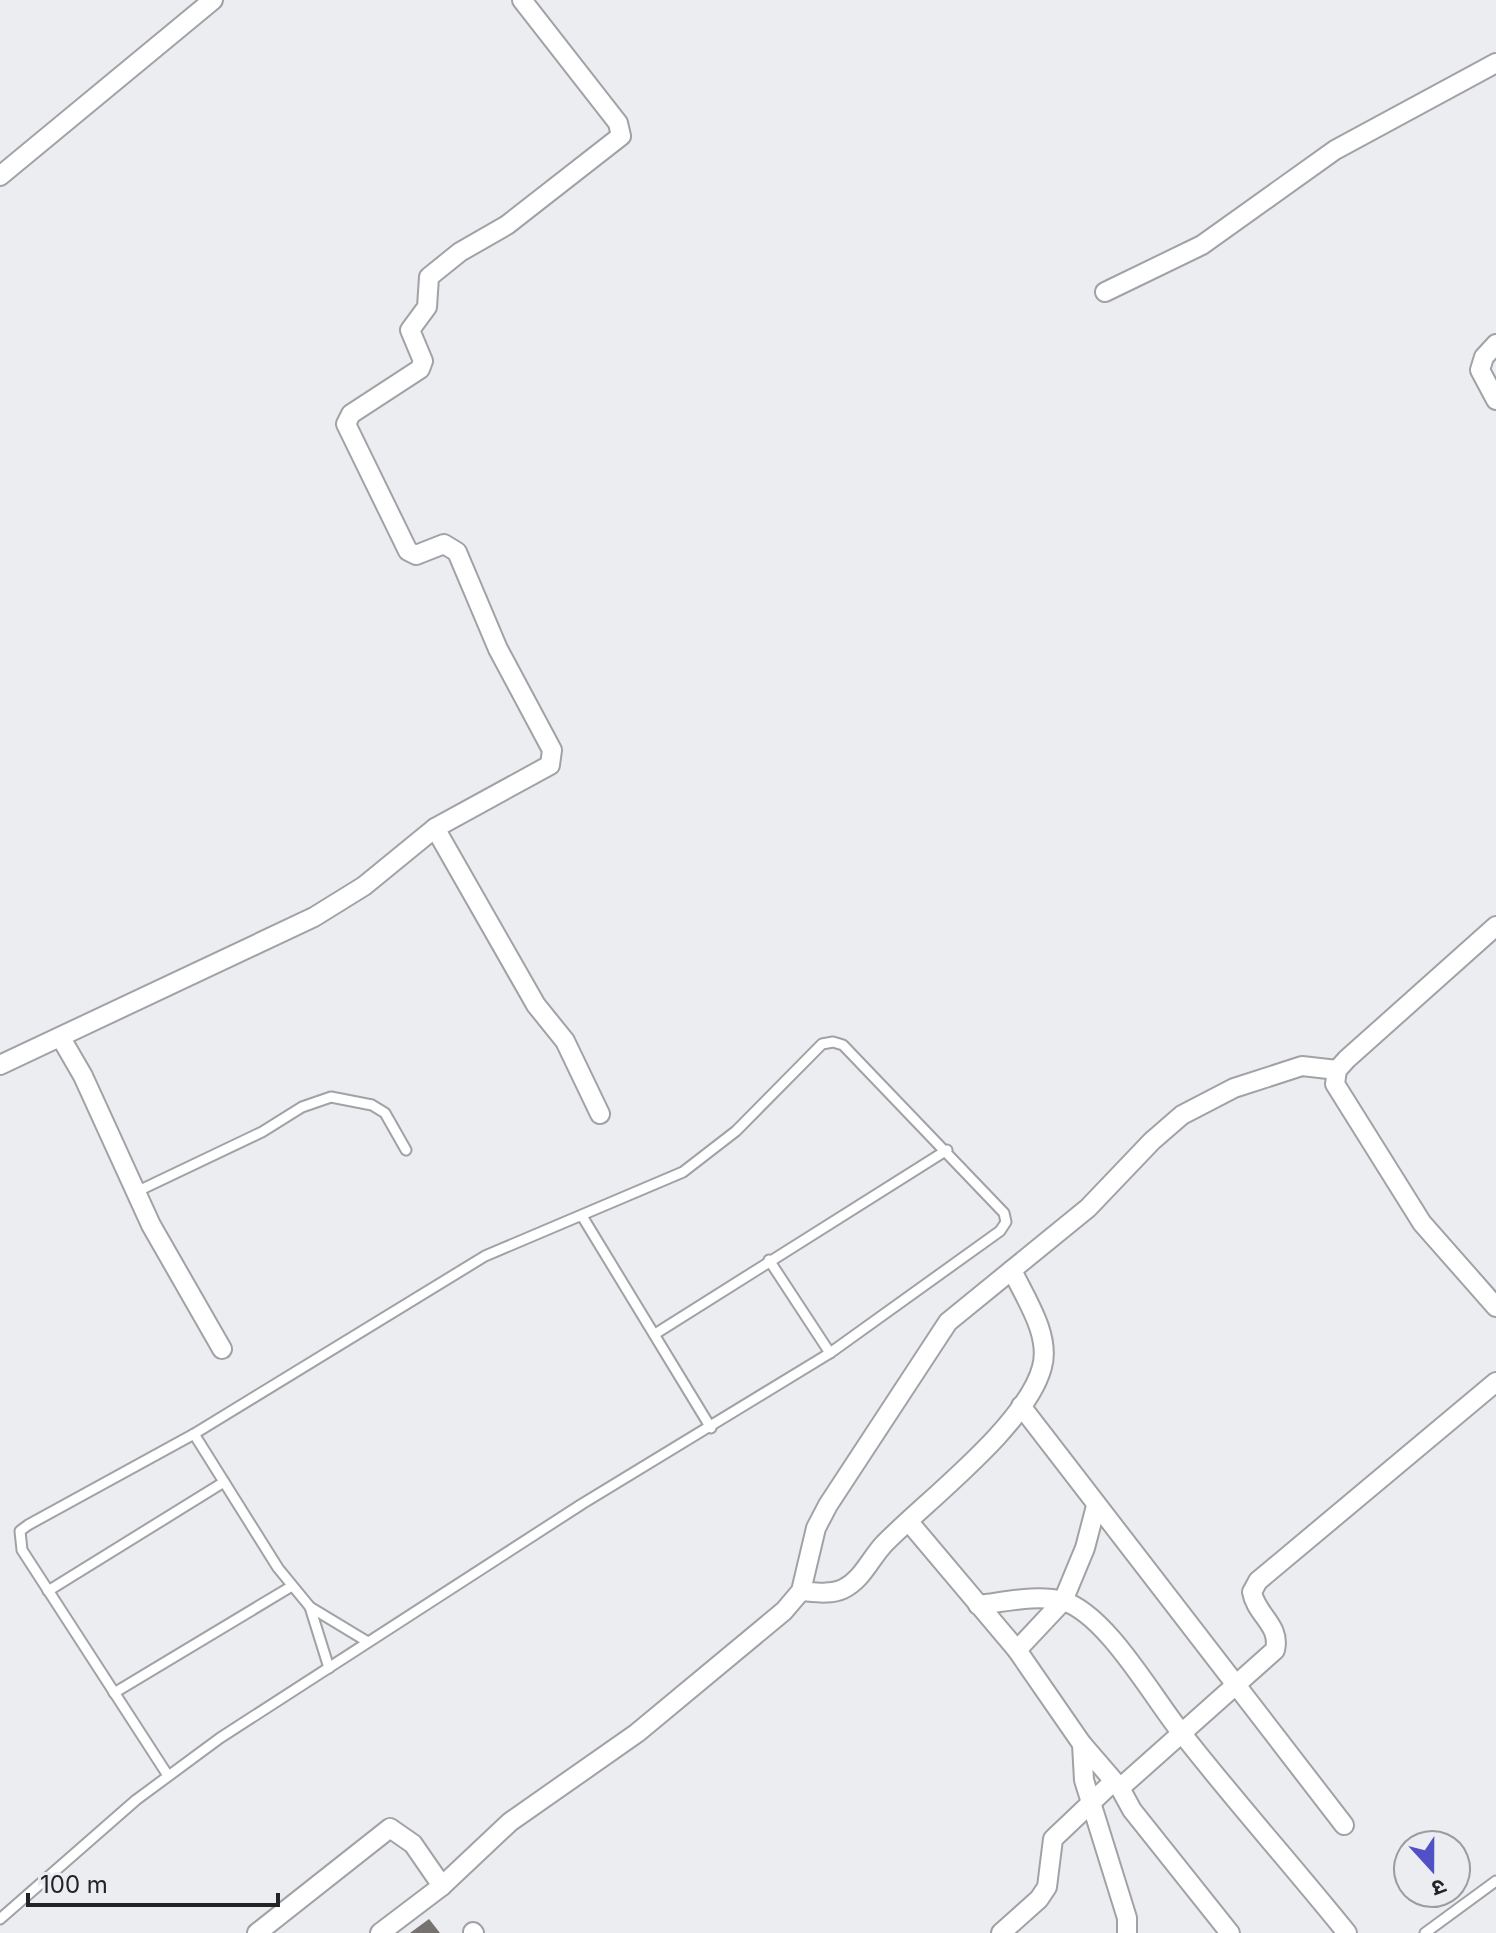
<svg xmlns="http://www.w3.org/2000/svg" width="1496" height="1933" font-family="Inter,'Noto Sans Devanagari',sans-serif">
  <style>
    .building { fill: #76726f; filter: url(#shadow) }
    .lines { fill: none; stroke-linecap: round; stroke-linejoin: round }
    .lane-casing { stroke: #a0a2a6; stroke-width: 13 }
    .street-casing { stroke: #a0a2a6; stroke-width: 22 }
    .lane { stroke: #fff; stroke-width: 9 }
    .street { stroke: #fff; stroke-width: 18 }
  </style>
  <defs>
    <filter id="shadow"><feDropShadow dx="-4.5" dy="4.5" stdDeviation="0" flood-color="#0004"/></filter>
  </defs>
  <rect width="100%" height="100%" fill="#ebedf1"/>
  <!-- building -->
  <path class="building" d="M429,1919L440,1933H410Z"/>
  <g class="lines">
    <!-- lane casing -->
    <g class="lane-casing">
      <g id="lane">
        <path d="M136,1192L262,1132L302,1107L331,1097L372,1105L385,1113L406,1150"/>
        <path d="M582,1216L711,1428"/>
        <path d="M769,1260L830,1353"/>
        <path d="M655,1334L947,1150"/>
        <path d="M194,1434L278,1568L310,1607L368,1642"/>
        <path d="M48,1591L224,1482"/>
        <path d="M310,1607L329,1668"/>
        <path d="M114,1693L292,1586"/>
        <path d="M0,1919L136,1800L220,1738L582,1504L830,1353L1000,1231L1006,1222L1004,1213L843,1045L833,1042L822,1044L736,1131L683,1172L485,1256L194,1434L28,1525L20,1531L22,1550L167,1774"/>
        <path d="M1425,1933L1496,1881"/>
      </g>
    </g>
    <!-- street casing -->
    <g class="street-casing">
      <g id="street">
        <path d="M0,176L213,0"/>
        <path d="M1105,292L1202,245L1335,150L1496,63"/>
        <path d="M1496,344L1484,357L1480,370L1496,400"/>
        <path d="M435,828L536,1005L565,1041L600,1114"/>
        <path d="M1496,926L1347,1059L1337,1070L1335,1084L1422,1223L1496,1307"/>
        <path d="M61,1038L83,1076L151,1225L222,1349"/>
        <path d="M0,1065L314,917L364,886L435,828L550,765L552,750L498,649L457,552L444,544L416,555L408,551L346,424L351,414L420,369L423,361L410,330L427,307L429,277L460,252L507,225L621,136L618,123L522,0"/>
        <path d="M1021,1406L1344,1825"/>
        <path d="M909,1522L1017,1650L1082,1744L1120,1788"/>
        <path d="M801,1591C814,1592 830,1595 843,1589C862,1580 870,1559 884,1544C926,1501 1027,1425 1042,1367C1051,1335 1025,1298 1012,1270"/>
        <path d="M978,1605C1005,1602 1037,1594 1063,1601C1106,1614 1152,1696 1180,1731C1234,1800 1292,1865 1347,1933"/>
        <path d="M1017,1650L1063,1601L1085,1548L1096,1506"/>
        <path d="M1082,1744L1084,1780L1127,1918V1933"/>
        <path d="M473,1932L474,1933"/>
        <path d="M257,1933L390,1828L413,1844L442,1886"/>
        <path d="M380,1933L442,1886L510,1822L637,1733L784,1611L801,1591L816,1528L828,1505L948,1322L1088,1208L1152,1141L1182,1115L1234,1088L1302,1066L1337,1070"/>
        <path d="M1001,1933L1039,1899L1047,1887L1053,1839L1113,1782"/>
        <path d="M1230,1933L1132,1810L1120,1788L1275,1650C1281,1625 1256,1615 1252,1592L1258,1581L1496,1382"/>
      </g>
    </g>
    <!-- lane -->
    <use href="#lane" class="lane"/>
    <!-- street -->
    <use href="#street" class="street"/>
  </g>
  <!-- north arrow -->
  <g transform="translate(1432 1869) rotate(159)"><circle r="38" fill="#ebedf1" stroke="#9b9c9f" stroke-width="2"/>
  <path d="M0-6L14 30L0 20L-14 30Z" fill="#5151c7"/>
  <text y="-12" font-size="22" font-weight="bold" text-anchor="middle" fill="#222325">उ</text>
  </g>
  <!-- scale -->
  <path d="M28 1893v12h250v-12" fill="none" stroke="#222325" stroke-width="4"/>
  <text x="40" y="1893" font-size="24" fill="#222325" stroke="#ebedf1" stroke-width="6" paint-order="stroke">100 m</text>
</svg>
